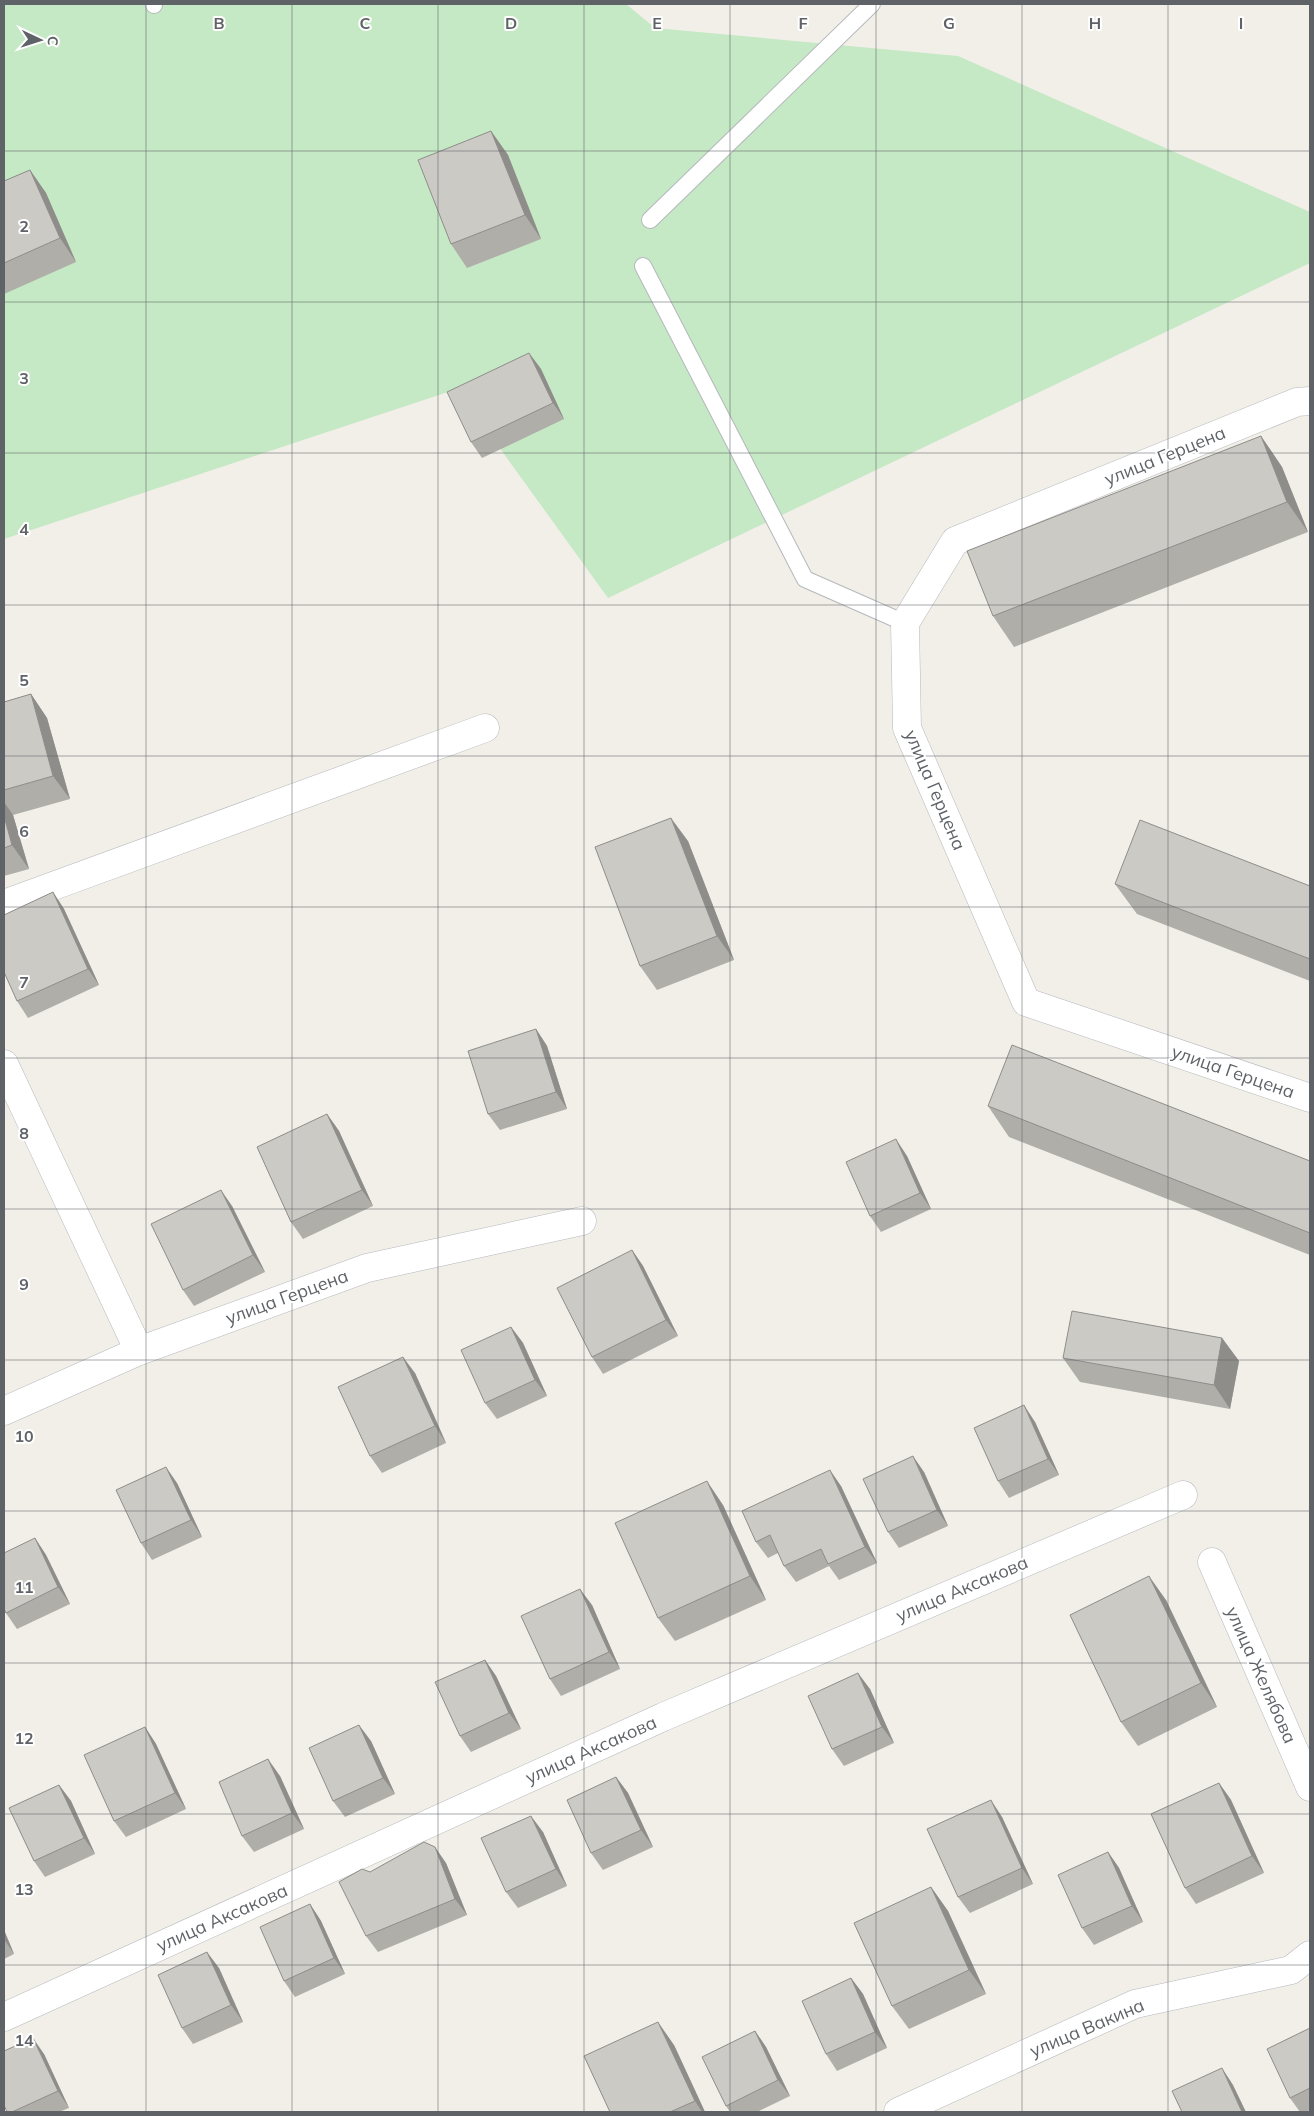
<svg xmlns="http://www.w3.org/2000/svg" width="1314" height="2116" font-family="Mulish,sans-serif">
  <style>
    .green { fill: #c5e8c5 }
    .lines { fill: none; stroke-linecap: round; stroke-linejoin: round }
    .service-casing { stroke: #b5b8bc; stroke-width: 18 }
    .minor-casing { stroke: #b5b8bc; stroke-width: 29 }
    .service { stroke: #fff; stroke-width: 16 }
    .minor { stroke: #fff; stroke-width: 28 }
    .wall { fill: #afaea9 }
    .shaded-wall { fill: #8f8d8a }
    .building { fill: #cccac5; stroke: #8f8d8a }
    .grid { fill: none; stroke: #5f6368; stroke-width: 1; stroke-opacity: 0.55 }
    .labels { text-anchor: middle; stroke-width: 4; stroke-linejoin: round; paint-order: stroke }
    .street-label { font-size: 18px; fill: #5f6368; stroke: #fff }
    .grid-label { font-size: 16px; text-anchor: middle; font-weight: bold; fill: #5f6368; stroke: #fff; stroke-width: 4; stroke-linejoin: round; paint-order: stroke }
  </style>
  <rect width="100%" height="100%" fill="#f1efe8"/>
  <!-- green -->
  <path class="green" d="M4,4H626L655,28L958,56L1310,212V263L608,598L457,389L4,539Z"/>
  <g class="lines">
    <!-- service casing -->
    <g class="service-casing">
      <g id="service">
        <path d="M154,5V4"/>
        <path d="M650,220L872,4"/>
        <path d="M643,266L805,579L905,623"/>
      </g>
    </g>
    <!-- minor casing -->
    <g class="minor-casing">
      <g id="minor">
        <path d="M1310,401L1297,402L955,541L905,623L907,728L1026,1002L1310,1098"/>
        <path d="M4,904L485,728"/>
        <path d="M4,1064L139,1351"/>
        <path d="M4,1411L139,1351L367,1268L582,1221"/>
        <path d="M1212,1562L1310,1787"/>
        <path d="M4,2017L663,1717L1183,1495"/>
        <path d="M898,2112L1135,2004L1291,1970L1310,1955"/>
      </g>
    </g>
    <!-- service -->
    <use href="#service" class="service"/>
    <!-- minor -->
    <use href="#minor" class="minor"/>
  </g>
  <!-- wall -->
  <g class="wall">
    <path d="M491,131L508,155L541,239L467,268L451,244Z"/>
    <path d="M30,170L46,193L76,262L4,294V181Z"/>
    <path d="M529,353L541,369L564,419L482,458L471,442Z"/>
    <path d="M1261,436L1282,467L1308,532L1014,647L993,616Z"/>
    <path d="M31,694L47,718L70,799L13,815L29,869L4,876V702Z"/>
    <path d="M688,841L734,960L657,990L640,966Z"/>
    <path d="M1115,884L1310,886V981L1137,914Z"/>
    <path d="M53,892L64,909L99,985L28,1018L17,1001Z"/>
    <path d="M536,1029L547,1046L567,1109L500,1130L488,1114Z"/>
    <path d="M988,1106L1310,1161V1255L1009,1137Z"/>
    <path d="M327,1114L339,1131L373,1206L303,1239L291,1222Z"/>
    <path d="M907,1156L931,1209L881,1232L870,1216Z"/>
    <path d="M232,1206L265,1272L194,1306L183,1290Z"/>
    <path d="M632,1250L643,1266L678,1336L603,1374L592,1357Z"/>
    <path d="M511,1327L523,1343L547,1396L497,1419L485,1403Z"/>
    <path d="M1222,1338L1239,1361L1230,1409L1080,1382L1063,1358Z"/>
    <path d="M415,1373L446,1443L382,1473L370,1456Z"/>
    <path d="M1035,1422L1059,1475L1009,1498L998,1481Z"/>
    <path d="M924,1472L948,1526L899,1548L888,1532Z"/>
    <path d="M177,1483L202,1537L152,1560L141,1543Z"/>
    <path d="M841,1486L877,1563L839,1580L829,1566L796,1582L784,1566L778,1553L768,1558L756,1542Z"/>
    <path d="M723,1505L766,1600L675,1641L658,1618Z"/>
    <path d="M35,1538L46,1555L70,1604L17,1629L6,1613Z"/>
    <path d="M1166,1600L1217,1707L1138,1746L1121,1722Z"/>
    <path d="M592,1605L620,1669L561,1696L550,1679Z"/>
    <path d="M485,1660L496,1676L521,1729L471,1752L460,1736Z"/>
    <path d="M870,1689L894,1743L844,1766L832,1749Z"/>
    <path d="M145,1727L156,1744L186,1809L126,1837L114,1821Z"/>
    <path d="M371,1741L395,1794L345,1817L333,1801Z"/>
    <path d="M280,1776L304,1829L254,1852L242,1836Z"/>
    <path d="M616,1777L628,1793L653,1847L603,1870L591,1853Z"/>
    <path d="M1219,1783L1231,1800L1264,1873L1196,1904L1185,1888Z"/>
    <path d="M59,1785L71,1801L95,1854L45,1877L34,1861Z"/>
    <path d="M1002,1817L1033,1884L970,1913L958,1897Z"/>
    <path d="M543,1832L567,1886L518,1908L506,1892Z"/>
    <path d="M1108,1852L1119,1868L1143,1922L1094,1945L1082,1928Z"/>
    <path d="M446,1863L467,1915L378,1952L366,1936L370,1872Z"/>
    <path d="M931,1887L948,1911L986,1994L909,2029L892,2006Z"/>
    <path d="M310,1904L321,1921L345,1974L295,1997L284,1981Z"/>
    <path d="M4,1930L14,1954L4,1959Z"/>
    <path d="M219,1968L243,2022L193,2044L182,2028Z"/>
    <path d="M851,1978L863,1994L887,2048L837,2071L826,2054Z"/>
    <path d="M1310,2028V2110L1306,2112H1300L1290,2098Z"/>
    <path d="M755,2031L766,2047L790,2096L757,2112H730L726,2106Z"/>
    <path d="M674,2045L705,2112H610Z"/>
    <path d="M44,2054L69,2108L59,2112H7Z"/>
  </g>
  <!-- shaded-wall -->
  <g class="shaded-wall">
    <path d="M491,131L508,155L541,239L525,215Z"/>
    <path d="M30,170L46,193L76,262L60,238Z"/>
    <path d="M529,353L541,369L564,419L553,403Z"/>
    <path d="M1261,436L1282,467L1308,532L1287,502Z"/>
    <path d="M31,694L47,718L70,799L53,776Z"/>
    <path d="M4,802L13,815L29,869L12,845L4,816Z"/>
    <path d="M671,818L688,841L734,960L717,936Z"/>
    <path d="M53,892L64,909L99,985L88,969Z"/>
    <path d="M536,1029L547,1046L567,1109L556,1092Z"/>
    <path d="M327,1114L339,1131L373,1206L362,1190Z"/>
    <path d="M896,1139L907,1156L931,1209L920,1193Z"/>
    <path d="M221,1190L232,1206L265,1272L253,1255Z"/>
    <path d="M632,1250L643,1266L678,1336L666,1320Z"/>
    <path d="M511,1327L523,1343L547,1396L535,1380Z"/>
    <path d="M1222,1338L1239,1361L1230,1409L1214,1385Z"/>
    <path d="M403,1357L415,1373L446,1443L435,1426Z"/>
    <path d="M1024,1405L1035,1422L1059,1475L1048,1459Z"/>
    <path d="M913,1456L924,1472L948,1526L937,1510Z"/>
    <path d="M166,1467L177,1483L202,1537L191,1520Z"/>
    <path d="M830,1470L841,1486L877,1563L865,1547Z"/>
    <path d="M707,1481L723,1505L766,1600L750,1576Z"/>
    <path d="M35,1538L46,1555L70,1604L58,1587Z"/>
    <path d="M1149,1576L1166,1600L1217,1707L1201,1683Z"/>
    <path d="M580,1589L592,1605L620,1669L609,1652Z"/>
    <path d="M485,1660L496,1676L521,1729L509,1713Z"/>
    <path d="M858,1673L870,1689L894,1743L882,1727Z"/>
    <path d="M359,1725L371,1741L395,1794L383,1778Z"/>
    <path d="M145,1727L156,1744L186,1809L175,1793Z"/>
    <path d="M268,1759L280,1776L304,1829L292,1813Z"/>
    <path d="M616,1777L628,1793L653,1847L641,1830Z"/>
    <path d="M1219,1783L1231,1800L1264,1873L1252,1856Z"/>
    <path d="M59,1785L71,1801L95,1854L84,1838Z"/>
    <path d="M991,1800L1002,1817L1033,1884L1022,1868Z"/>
    <path d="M531,1816L543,1832L567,1886L556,1869Z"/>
    <path d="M435,1847L446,1863L467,1915L455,1899Z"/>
    <path d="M1108,1852L1119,1868L1143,1922L1132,1906Z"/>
    <path d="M931,1887L948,1911L986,1994L969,1970Z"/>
    <path d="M310,1904L321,1921L345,1974L334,1958Z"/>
    <path d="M4,1930L14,1954L4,1939Z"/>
    <path d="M207,1952L219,1968L243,2022L231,2005Z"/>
    <path d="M851,1978L863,1994L887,2048L875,2032Z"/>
    <path d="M658,2022L674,2045L705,2112H702L695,2101Z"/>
    <path d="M755,2031L766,2047L790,2096L778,2080Z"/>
    <path d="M33,2038L44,2054L69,2108L58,2091Z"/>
    <path d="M1222,2068L1233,2085L1246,2112H1242Z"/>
  </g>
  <!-- building -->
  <g class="building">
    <path d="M491,131L525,215L451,244L418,160Z"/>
    <path d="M30,170L60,238L4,263V181Z"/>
    <path d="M529,353L553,403L471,442L447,392Z"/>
    <path d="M1261,436L1287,502L993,616L967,551Z"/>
    <path d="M31,694L53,776L4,790V702Z"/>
    <path d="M4,816L12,845L4,848Z"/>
    <path d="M671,818L717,936L640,966L595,847Z"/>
    <path d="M1140,820L1310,886V959L1115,884Z"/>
    <path d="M53,892L88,969L17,1001L4,972V915Z"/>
    <path d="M536,1029L556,1092L488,1114L468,1051Z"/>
    <path d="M1012,1045L1310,1161V1233L988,1106Z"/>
    <path d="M327,1114L362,1190L291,1222L257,1147Z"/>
    <path d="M896,1139L920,1193L870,1216L846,1162Z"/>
    <path d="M221,1190L253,1255L183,1290L151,1224Z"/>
    <path d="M632,1250L666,1320L592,1357L557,1288Z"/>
    <path d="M1072,1311L1222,1338L1214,1385L1063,1358Z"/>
    <path d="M511,1327L535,1380L485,1403L461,1350Z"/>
    <path d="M403,1357L435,1426L370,1456L338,1387Z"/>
    <path d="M1024,1405L1048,1459L998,1481L974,1428Z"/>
    <path d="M913,1456L937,1510L888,1532L863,1479Z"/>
    <path d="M166,1467L191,1520L141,1543L116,1490Z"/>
    <path d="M830,1470L865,1547L828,1564L821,1549L784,1566L770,1535L756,1542L742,1511Z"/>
    <path d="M707,1481L750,1576L658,1618L615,1523Z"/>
    <path d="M35,1538L58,1587L6,1613L4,1609V1553Z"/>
    <path d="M1149,1576L1201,1683L1121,1722L1070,1615Z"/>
    <path d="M580,1589L609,1652L550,1679L521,1616Z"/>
    <path d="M485,1660L509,1713L460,1736L435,1682Z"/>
    <path d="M858,1673L882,1727L832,1749L808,1696Z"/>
    <path d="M359,1725L383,1778L333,1801L309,1748Z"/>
    <path d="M145,1727L175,1793L114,1821L84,1755Z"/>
    <path d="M268,1759L292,1813L242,1836L219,1782Z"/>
    <path d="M616,1777L641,1830L591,1853L567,1800Z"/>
    <path d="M1219,1783L1252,1856L1185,1888L1151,1814Z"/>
    <path d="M59,1785L84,1838L34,1861L9,1808Z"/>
    <path d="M991,1800L1022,1868L958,1897L927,1829Z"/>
    <path d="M531,1816L556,1869L506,1892L481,1838Z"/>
    <path d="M424,1842L435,1847L455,1899L366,1936L339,1882L362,1869L370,1872Z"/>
    <path d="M1108,1852L1132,1906L1082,1928L1058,1875Z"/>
    <path d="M931,1887L969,1970L892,2006L854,1923Z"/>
    <path d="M310,1904L334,1958L284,1981L260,1927Z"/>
    <path d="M207,1952L231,2005L182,2028L158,1975Z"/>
    <path d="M851,1978L875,2032L826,2054L802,2001Z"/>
    <path d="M658,2022L695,2101L670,2112H610L584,2056Z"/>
    <path d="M1310,2028V2088L1290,2098L1267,2049Z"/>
    <path d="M755,2031L778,2080L726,2106L702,2057Z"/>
    <path d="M33,2038L58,2091L12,2112H7L4,2105V2051Z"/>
    <path d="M1222,2068L1242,2112H1182L1172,2091Z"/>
  </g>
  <!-- grid -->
  <path class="grid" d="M146,4V2112M292,4V2112M438,4V2112M584,4V2112M730,4V2112M876,4V2112M1022,4V2112M1168,4V2112M4,151H1310M4,302H1310M4,453H1310M4,605H1310M4,756H1310M4,907H1310M4,1058H1310M4,1209H1310M4,1360H1310M4,1511H1310M4,1663H1310M4,1814H1310M4,1965H1310"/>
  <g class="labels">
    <!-- street labels -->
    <g class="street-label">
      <text transform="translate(1165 456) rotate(-22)" y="6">улица Герцена</text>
      <text transform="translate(935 790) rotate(67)" y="6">улица Герцена</text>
      <text transform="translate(1233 1072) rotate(19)" y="6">улица Герцена</text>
      <text transform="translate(287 1297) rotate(-20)" y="6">улица Герцена</text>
      <text transform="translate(962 1589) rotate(-23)" y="6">улица Аксакова</text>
      <text transform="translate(1261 1675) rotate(66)" y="6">улица Желябова</text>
      <text transform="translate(591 1750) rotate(-24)" y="6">улица Аксакова</text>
      <text transform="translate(222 1918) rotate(-24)" y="6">улица Аксакова</text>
      <text transform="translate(1087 2028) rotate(-23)" y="6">улица Вакина</text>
    </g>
  </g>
  <g class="grid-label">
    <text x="219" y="29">B</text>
    <text x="365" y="29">C</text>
    <text x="511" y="29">D</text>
    <text x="657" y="29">E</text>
    <text x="803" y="29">F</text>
    <text x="949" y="29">G</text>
    <text x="1095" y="29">H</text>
    <text x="1241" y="29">I</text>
    <text x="24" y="232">2</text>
    <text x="24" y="384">3</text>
    <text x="24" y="535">4</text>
    <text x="24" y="686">5</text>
    <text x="24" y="837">6</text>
    <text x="24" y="988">7</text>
    <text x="24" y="1139">8</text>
    <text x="24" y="1290">9</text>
    <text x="24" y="1442">10</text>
    <text x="24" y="1593">11</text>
    <text x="24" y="1744">12</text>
    <text x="24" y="1895">13</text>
    <text x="24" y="2046">14</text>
  </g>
  <!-- border -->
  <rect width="1314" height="2116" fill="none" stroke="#5f6368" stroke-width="10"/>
  <!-- north arrow -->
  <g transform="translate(40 40) rotate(94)" stroke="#ffffff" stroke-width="4" paint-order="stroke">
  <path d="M0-4L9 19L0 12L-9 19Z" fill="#5f6368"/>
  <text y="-8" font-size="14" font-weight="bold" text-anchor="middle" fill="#5f6368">С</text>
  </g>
</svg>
